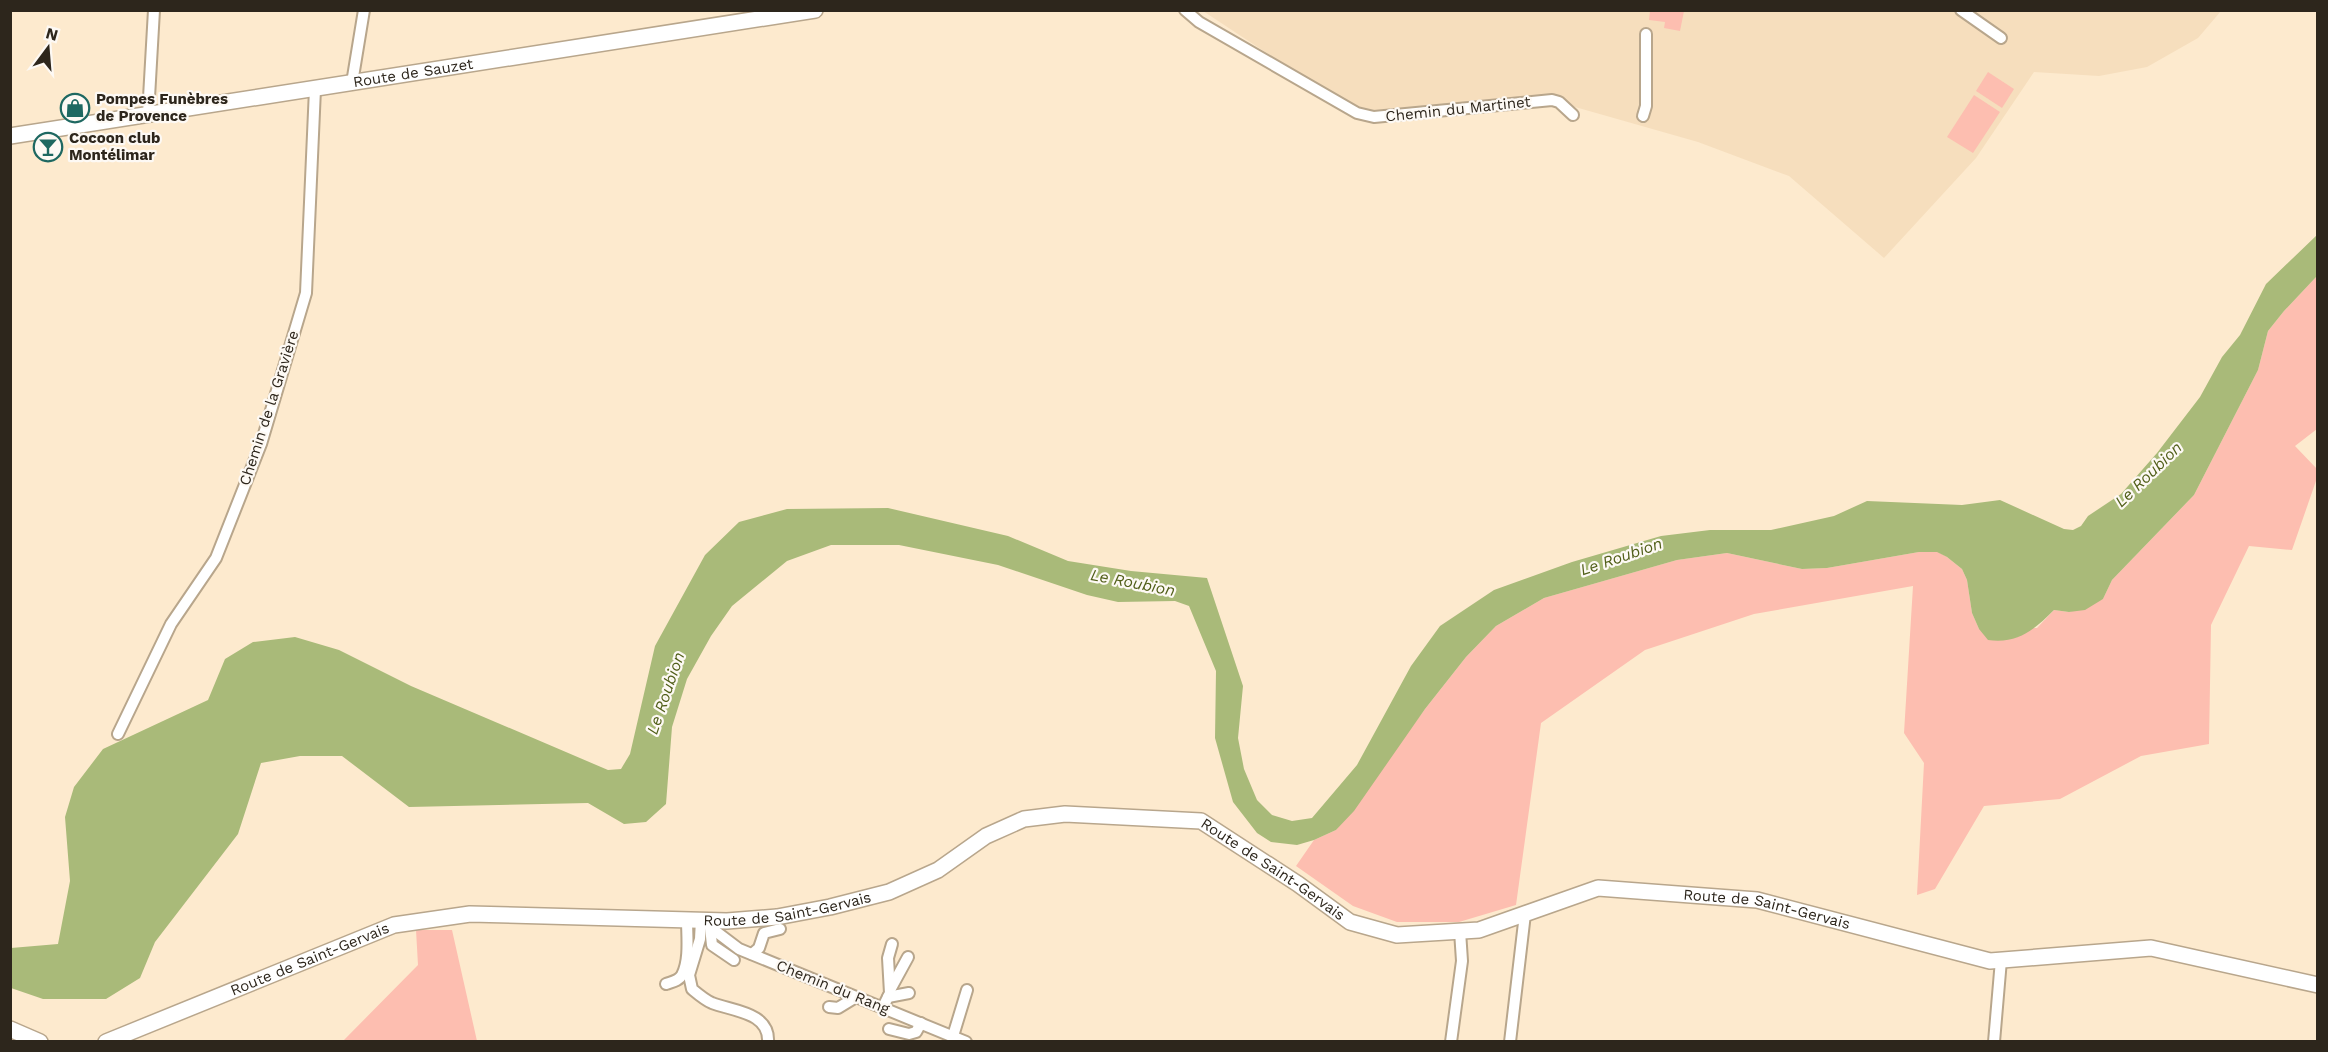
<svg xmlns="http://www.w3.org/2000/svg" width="2328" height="1052" font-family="'Work Sans',sans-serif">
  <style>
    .built { fill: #f6debd }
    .green { fill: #fdbeb0 }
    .water { fill: #a9ba79 }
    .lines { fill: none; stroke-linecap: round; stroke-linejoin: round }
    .street-casing { stroke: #b8a68c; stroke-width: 14 }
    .secondary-casing { stroke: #b8a68c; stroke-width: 18 }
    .street { stroke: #fff; stroke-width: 10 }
    .secondary { stroke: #fff; stroke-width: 15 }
    .labels { text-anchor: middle; stroke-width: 4.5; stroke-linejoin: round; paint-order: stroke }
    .street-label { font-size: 15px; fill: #2d261c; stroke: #fdf9f4 }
    .poi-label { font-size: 15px; font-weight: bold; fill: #2d261c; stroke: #fdf9f4; text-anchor: start }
    .water-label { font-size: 16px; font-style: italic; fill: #515f19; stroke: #fdf9f4 }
  </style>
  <rect width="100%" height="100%" fill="#fdeace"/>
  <!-- built -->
  <path class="built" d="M2219,10L2221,11L2198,38L2147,67L2099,76L2034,72L1976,158L1884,258L1789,176L1698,142L1554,101L1365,118L1203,11Z"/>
  <!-- green -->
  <g class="green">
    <path d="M1650,11H1684L1680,31L1664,28L1665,22L1649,20Z"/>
    <path d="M1988,72L2014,89L2002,108L1976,91Z"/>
    <path d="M1974,95L2000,112L1973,153L1947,137Z"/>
    <path d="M2317,276V429L2295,446L2317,469V478L2292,550L2249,546L2211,625L2209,744L2141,756L2060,799L1984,806L1935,889L1917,895L1924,763L1904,733L1913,586L1754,614L1645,650L1541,723L1516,905L1459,922H1397L1353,906L1296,866L1314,840L1336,830L1425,709L1466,657L1496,626L1544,598L1677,560L1727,553L1802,569L1827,568L1919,552H1938L1947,557L1962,569L1967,580L1972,613L1979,629L2037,628L2054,610L2069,612L2103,599L2112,580L2194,495L2258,370L2268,331L2284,311Z"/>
    <path d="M416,930H452L477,1041H343L418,965Z"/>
  </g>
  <!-- water -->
  <path class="water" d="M2317,235V276L2284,311L2268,331L2258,370L2194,495L2112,580L2103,599L2085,610L2069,612L2054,610C2034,630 2018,644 1988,640L1979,629L1972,613L1967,580L1962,569L1947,557L1937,552H1919L1827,568L1802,569L1727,553L1677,560L1544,598L1496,626L1466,657L1425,709L1354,811L1336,830L1314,840L1297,845L1271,842L1257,833L1233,802L1215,738L1216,671L1189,606L1175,601L1118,602L1087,595L998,565L899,545H831L787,561L732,606L711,636L687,679L672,727L666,804L646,822L624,824L588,803L409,807L342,756H300L261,763L238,834L155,942L140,978L106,999H43L11,988V948L58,944L70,881L65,817L74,787L103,749L208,700L225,659L253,642L295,637L339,650L411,686L608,770L621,769L630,754L655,646L705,555L739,522L787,509L888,508L1008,536L1068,561L1131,571L1207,578L1243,686L1238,738L1244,769L1257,800L1272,815L1292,821L1312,818L1357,765L1411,666L1440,626L1494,590L1572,562L1661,536L1710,530H1771L1834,516L1867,501L1962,505L2000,500L2064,529L2073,530L2081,526L2088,516L2121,494L2157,453L2200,397L2222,357L2240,335L2266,284Z"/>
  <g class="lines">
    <!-- street casing -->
    <g class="street-casing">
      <g id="street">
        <path d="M1185,10L1199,22L1357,113L1374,117L1552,100L1559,102L1573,115"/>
        <path d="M1961,10L2001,38"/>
        <path d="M352,83L364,10"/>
        <path d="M148,115L154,10"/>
        <path d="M1643,116L1646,106V34"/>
        <path d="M118,734L171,624L216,558L261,444L306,293L315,89"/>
        <path d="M701,920L700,939L689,975L692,989C698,994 705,1000 712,1003C732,1011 770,1012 768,1042"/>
        <path d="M709,921L710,927L739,949L966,1042"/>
        <path d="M710,927L712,945L734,960"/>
        <path d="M752,954L759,948L764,933L780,929"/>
        <path d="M666,984C671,982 679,981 682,975C690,960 687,936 687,920"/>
        <path d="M890,990L908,957"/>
        <path d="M888,997L909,993"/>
        <path d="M829,1007L838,1008L856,997"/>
        <path d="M883,1007L890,993L888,958L892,944"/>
        <path d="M889,1029L909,1034L916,1032L921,1023"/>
        <path d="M953,1036L967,990"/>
        <path d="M1451,1042L1462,961L1460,931"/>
        <path d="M1510,1042L1525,914"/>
        <path d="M1994,1042L2001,960"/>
      </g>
    </g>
    <!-- secondary casing -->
    <g class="secondary-casing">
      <g id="secondary">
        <path id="s1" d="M10,136L815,10"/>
        <path d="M10,1029L40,1042"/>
        <path id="s2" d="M106,1042L394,925L470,914L727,921L777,917L830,907L889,892L938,870L986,836L1024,819L1065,814L1201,821L1298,884L1350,922L1397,935L1479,930L1598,888L1757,900L1990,961L2151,948L2318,985"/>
      </g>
    </g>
    <!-- street -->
    <use href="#street" class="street"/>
    <!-- secondary -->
    <use href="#secondary" class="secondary"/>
  </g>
  <!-- icons -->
  <defs>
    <g id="shop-ring" transform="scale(1.5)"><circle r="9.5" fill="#fdf9f4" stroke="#1e6861" stroke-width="1.5"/><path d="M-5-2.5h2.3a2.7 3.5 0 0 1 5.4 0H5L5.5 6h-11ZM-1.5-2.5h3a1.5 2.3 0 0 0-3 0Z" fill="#1e6861"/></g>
    <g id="bar-ring" transform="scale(1.5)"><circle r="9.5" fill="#fdf9f4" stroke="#1e6861" stroke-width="1.5"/><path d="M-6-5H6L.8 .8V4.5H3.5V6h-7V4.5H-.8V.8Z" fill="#1e6861"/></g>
  </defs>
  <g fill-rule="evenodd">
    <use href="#shop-ring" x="75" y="108"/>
    <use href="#bar-ring" x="48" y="147"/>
  </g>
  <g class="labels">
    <!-- street labels -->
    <g class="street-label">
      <text dy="5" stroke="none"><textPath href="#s1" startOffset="408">Route de Sauzet</textPath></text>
      <text transform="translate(1458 109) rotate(-6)" y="5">Chemin du Martinet</text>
      <text transform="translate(269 408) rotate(-72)" y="5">Chemin de la Gravière</text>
      <text dy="5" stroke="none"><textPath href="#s2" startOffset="1228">Route de Saint-Gervais</textPath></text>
      <text dy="5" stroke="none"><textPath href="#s2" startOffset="706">Route de Saint-Gervais</textPath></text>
      <text dy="5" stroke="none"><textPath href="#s2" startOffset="1749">Route de Saint-Gervais</textPath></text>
      <text dy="5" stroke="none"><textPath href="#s2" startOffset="220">Route de Saint-Gervais</textPath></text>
      <text transform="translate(833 987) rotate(22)" y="5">Chemin du Rang</text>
    </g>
    <!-- poi labels -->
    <g class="poi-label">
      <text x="96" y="104">Pompes Funèbres<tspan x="96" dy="17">de Provence</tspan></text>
      <text x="69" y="143">Cocoon club<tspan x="69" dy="17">Montélimar</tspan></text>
    </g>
    <!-- water labels -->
    <g class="water-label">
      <text transform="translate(2148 474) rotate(-44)" y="6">Le Roubion</text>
      <text transform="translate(1621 556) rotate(-19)" y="6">Le Roubion</text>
      <text transform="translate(1133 582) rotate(11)" y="6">Le Roubion</text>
      <text transform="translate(665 693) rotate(-71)" y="6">Le Roubion</text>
    </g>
  </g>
  <!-- border -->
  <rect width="2328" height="1052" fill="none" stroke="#2d261c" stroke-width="24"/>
  <!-- north arrow -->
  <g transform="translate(48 48) rotate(16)" stroke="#fdf9f4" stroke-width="4.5" paint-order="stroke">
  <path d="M0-4.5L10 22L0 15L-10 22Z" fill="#2d261c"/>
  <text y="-9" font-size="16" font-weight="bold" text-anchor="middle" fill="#2d261c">N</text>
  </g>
</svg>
